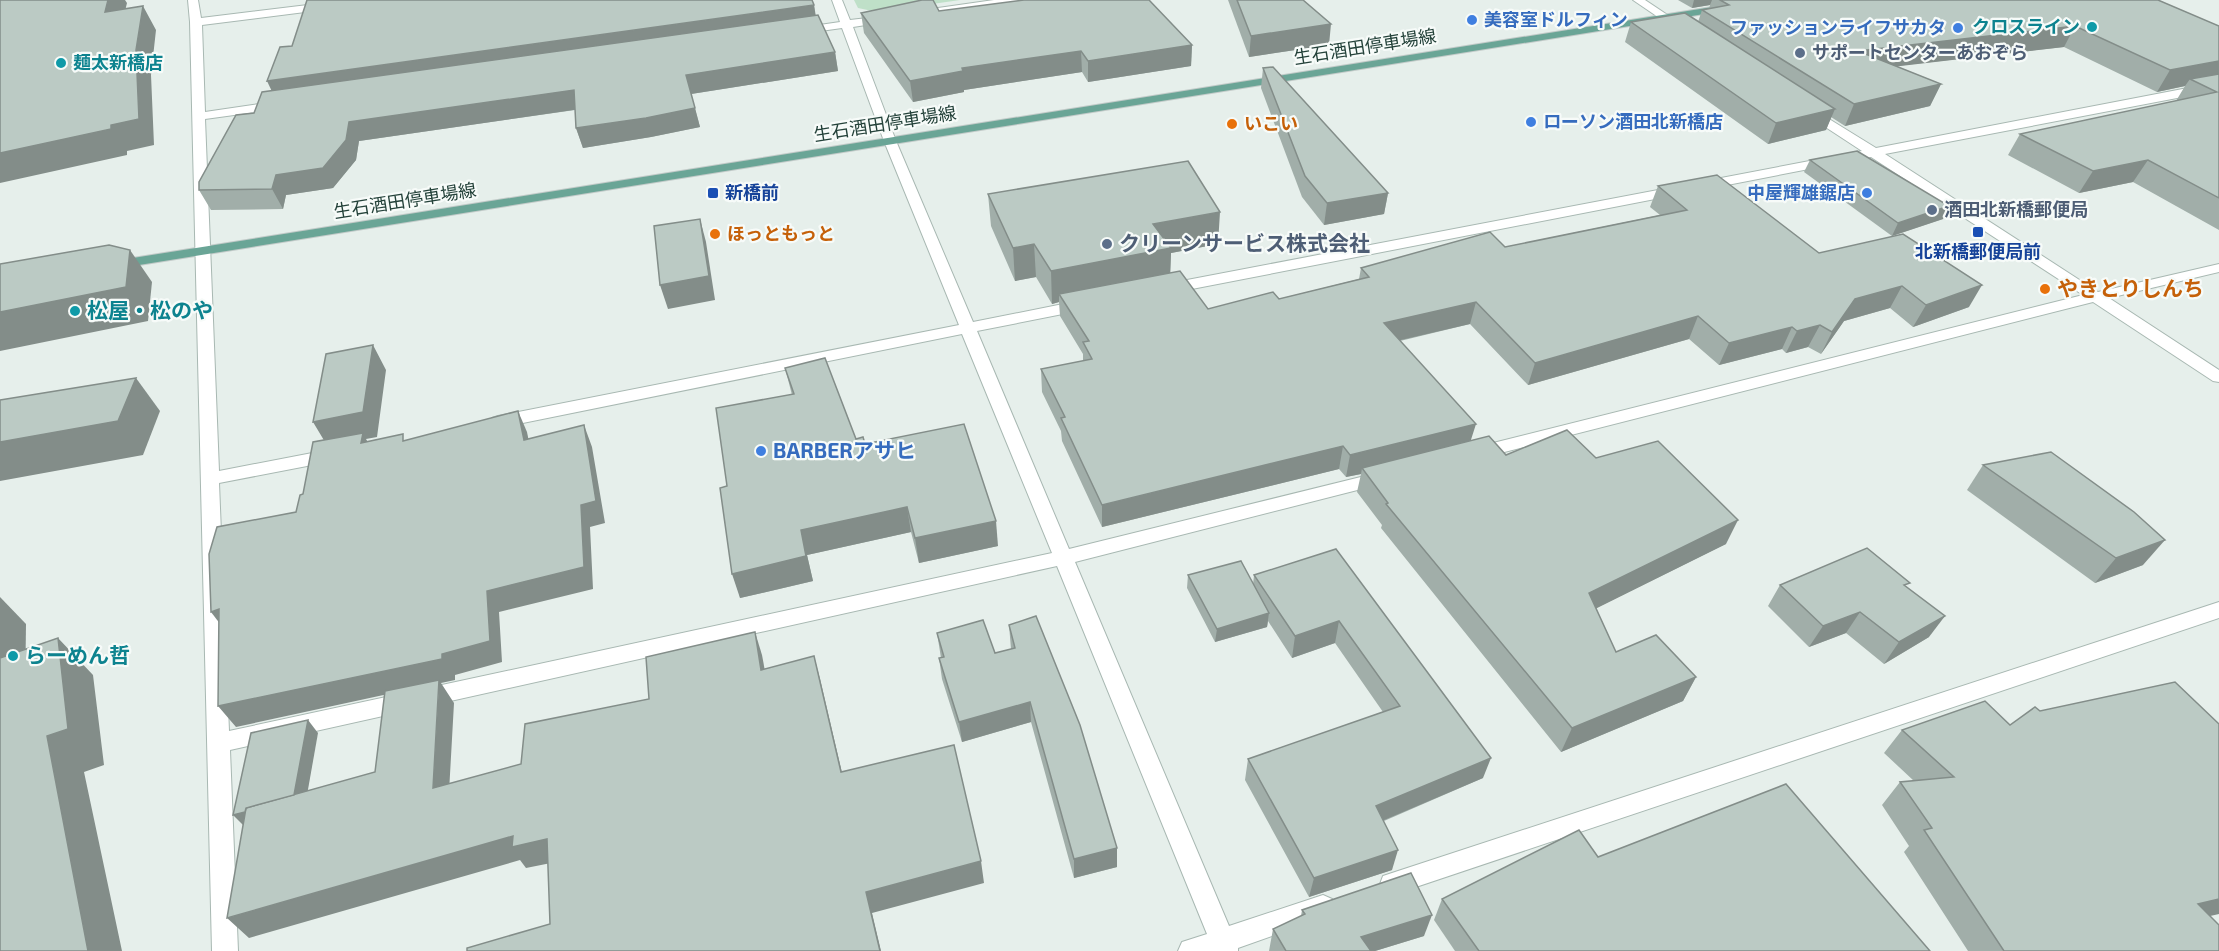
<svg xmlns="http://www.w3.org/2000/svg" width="2219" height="951" font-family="'Exo 2','Noto Sans JP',sans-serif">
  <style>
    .green { fill: #bfe0c8 }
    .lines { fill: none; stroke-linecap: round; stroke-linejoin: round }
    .minor-casing { stroke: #a8b8b2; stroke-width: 2 }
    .major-casing { stroke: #c2cac8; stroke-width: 2 }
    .minor { fill: #fff; fill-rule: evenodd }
    .major { fill: #6aa596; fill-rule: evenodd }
    .wall { fill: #a1aea9 }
    .shaded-wall { fill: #838d89 }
    .building { fill: #bbcac4; stroke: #838d89; stroke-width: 1.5 }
    .shop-dot { fill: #3f7fe0; stroke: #f7fbf9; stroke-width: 2 }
    .culture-dot { fill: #0f9aa8; stroke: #f7fbf9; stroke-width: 2 }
    .service-dot { fill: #5c6f8a; stroke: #f7fbf9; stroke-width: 2 }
    .food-dot { fill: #e8710a; stroke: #f7fbf9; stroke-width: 2 }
    .transit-dot { fill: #1a4fb4; stroke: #f7fbf9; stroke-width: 2 }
    .labels { text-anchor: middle; stroke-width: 4.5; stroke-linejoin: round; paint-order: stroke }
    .far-shop-label { font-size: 18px; font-weight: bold; fill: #366cbe; stroke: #f7fbf9; text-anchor: start }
    .far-culture-label { font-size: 18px; font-weight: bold; fill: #0d838f; stroke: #f7fbf9; text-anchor: end }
    .far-street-label { font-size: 18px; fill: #24423a; stroke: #f7fbf9 }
    .far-service-label { font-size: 18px; font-weight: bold; fill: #4e5e75; stroke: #f7fbf9; text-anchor: start }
    .far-food-label { font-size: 18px; font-weight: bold; fill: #c56008; stroke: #f7fbf9; text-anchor: start }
    .far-transit-label { font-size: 18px; font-weight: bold; fill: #164399; stroke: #f7fbf9; text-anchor: start }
    .service-label { font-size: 21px; font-weight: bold; fill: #4e5e75; stroke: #f7fbf9; text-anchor: start }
    .food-label { font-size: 21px; font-weight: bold; fill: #c56008; stroke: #f7fbf9; text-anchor: start }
    .culture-label { font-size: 21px; font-weight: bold; fill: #0d838f; stroke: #f7fbf9; text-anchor: start }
    .shop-label { font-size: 21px; font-weight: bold; fill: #366cbe; stroke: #f7fbf9; text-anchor: start }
  </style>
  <rect width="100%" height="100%" fill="#e6efeb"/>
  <!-- green -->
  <path class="green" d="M854,0H960L877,12L858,8Z"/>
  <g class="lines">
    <!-- minor casing -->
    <g class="minor-casing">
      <g id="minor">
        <path d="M188,0H198L201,18L349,0H381L376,3L202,25L205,112L279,101L285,105L279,109L205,119L219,471L333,449L339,451L342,455L339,459L333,461L219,483L229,731L1052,553L962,334L498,428L492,426L489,422L492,418L498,416L959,325L884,141L842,28L799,34L793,31L799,28L840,22L832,0H842L850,20L885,16L891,19L885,22L853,27L896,141L973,322L1083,300L1091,305L1083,310L977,331L1069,549L1381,472L1387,474L1390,478L1387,482L1381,484L1075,562L1229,926L1323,895L1332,899L1335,907L1332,915L1238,948V951H1178L1182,942L1207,934L1057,566L230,750L238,951H212L190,22Z"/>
        <path d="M994,0H1022L1017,3L924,16L918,13L924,10Z"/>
        <path d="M1633,0H1645L1687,28L1681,31L1677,30Z"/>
        <path d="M2219,82V90L1885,154L2098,292L2219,264V272L2109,298L2219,370V382L2213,381L2093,302L1477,459L1471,457L1468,453L1471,449L1477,447L2083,295L1871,157L1166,294L1158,289L1166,284L1862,151L1804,113L1802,110L1804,107L1808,106L1876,148Z"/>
        <path d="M2219,602V618L1392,895L1383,892L1380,884L1383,876L1392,873Z"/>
      </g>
    </g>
    <!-- major casing -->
    <g class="major-casing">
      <path id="major" d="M1725,5L1730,8L1729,10L114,269L107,265L114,261Z"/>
    </g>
    <!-- minor -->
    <use href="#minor" class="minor"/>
    <!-- major -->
    <use href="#major" class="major"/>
  </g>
  <!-- wall -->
  <g class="wall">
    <path d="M1228,0H1303L1329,45L1249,57Z"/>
    <path d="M1678,0H2158L2219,26V230L2133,182L2079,193L2008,155L2020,134L2176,101L2185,86L2157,92L2064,47L1896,66L1941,84L1930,106L1845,126L1831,117L1826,130L1768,144L1625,42L1631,22H1698L1702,10L1709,9L1710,5L1692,8Z"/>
    <path d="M814,5L815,15L835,52L838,71L691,94L700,127L651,137L583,148L576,128L575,110L359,141L356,160L333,188L286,195L283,209L211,210L199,190L254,113L272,91Z"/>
    <path d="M939,11L1192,45L1191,66L1088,82L1082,72L964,90V92L913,102L864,33L861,13Z"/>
    <path d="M1263,68L1388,193L1384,214L1324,225L1302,197L1261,88Z"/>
    <path d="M1810,160L1943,219L1892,236L1804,172Z"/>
    <path d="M1658,186L1819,253L1969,307L1913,327L1890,308L1844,321L1821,354L1808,347L1786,353L1782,349L1719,365L1689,339L1528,385L1470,324L1400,341L1471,441L1506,455L1596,458L1726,544L1596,608L1616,652L1696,677L1683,701L1561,752L1381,528L1382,525L1357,492L1361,474L1346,477L1339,469L1102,527L1062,441L1061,431L1042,392L1041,369L1083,361V354L1060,316L1059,302L1052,304L1036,277L1015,281L991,226L988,194L1218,244L1171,253L1170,273L1208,309L1279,299L1359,279L1361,268L1505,247L1660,215L1650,207Z"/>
    <path d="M785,368L856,439L865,444L998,546L919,563L911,532L807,555L813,581L740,598L727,486L792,395Z"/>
    <path d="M1983,465L2143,565L2095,583L1967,490Z"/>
    <path d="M1336,549L1483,778L1384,821L1392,870L1309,897L1245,780L1248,759L1383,712L1335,643L1292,658L1268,621L1267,627L1215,642L1187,588L1188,575L1253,585L1254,575Z"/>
    <path d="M1780,585L1907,587L1929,637L1884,664L1846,633L1809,647L1768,606Z"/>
    <path d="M1009,625L1117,867L1074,878L1031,722L962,742L942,679L939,658H941L937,633L995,653L1011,649Z"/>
    <path d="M1902,730L2210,916L2219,951H1968L1904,852L1909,846L1882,805L1900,782L1914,781L1884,753Z"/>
    <path d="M1598,857L1930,951H1455L1434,920L1442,899Z"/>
    <path d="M1302,910L1424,936L1375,951H1269L1273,929L1301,916Z"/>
  </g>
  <!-- shaded-wall -->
  <g class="shaded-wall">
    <path d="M108,0H125L127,3L119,36L105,12Z"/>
    <path d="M1694,0H1712L1710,5L1692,8Z"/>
    <path d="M814,5L817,23L276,100L267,81Z"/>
    <path d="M143,6L156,30L151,75L154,145L127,151V155L0,183V153L111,125L136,50Z"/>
    <path d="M1331,24L1329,45L1249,57L1251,36Z"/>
    <path d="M2075,26L2064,47L1849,72L1858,51Z"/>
    <path d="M1192,45L1191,66L1088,82V61Z"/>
    <path d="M1081,51L1082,72L964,90V92L913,102L910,81L962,68Z"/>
    <path d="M835,52L838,71L691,94L686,75Z"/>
    <path d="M2219,61V79H2190L2185,86L2157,92L2170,70Z"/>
    <path d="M1941,84L1930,106L1845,126L1854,104Z"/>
    <path d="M574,90L580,109L359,141L356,160L333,188L286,195L283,209L272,189L276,175L349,122Z"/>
    <path d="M695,108L700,127L651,137L583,148L576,128Z"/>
    <path d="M1835,109L1826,130L1768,144L1776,123Z"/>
    <path d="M2148,160L2133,182L2079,193L2093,171Z"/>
    <path d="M1388,193L1384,214L1324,225L1327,203Z"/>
    <path d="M1949,206L1943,219L1892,236L1898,223Z"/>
    <path d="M1220,212L1218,244L1171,253L1170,281L1059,294V302L1052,304L1051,271L1153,224Z"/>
    <path d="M700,219L706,242L715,300L668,309L660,285Z"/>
    <path d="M1034,244L1036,277L1015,281L1013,248Z"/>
    <path d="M130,250L152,282L148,321L0,351V312Z"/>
    <path d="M1982,285L1969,307L1913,327L1926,305Z"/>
    <path d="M1902,286L1890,308L1844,321L1821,354L1832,332L1855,299Z"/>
    <path d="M1476,302L1470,324L1379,345L1384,323Z"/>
    <path d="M1698,316L1689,339L1528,385L1535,363Z"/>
    <path d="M1820,325L1808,347L1786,353L1797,331Z"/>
    <path d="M1792,327L1782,349L1719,365L1729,343Z"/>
    <path d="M373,345L386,370L377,437L366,439L375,454L328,447L313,422Z"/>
    <path d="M136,378L160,411L143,455L0,481V442Z"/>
    <path d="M518,411L527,432L533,462L524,440Z"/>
    <path d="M1476,424L1469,446L1362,468L1361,474L1346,477L1350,455Z"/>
    <path d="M584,425L592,447L605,523L590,527L593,589L499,612L502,662L455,675V680L441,683L454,703L448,810L433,788L439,683L236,727L218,706L442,654L487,591L581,505Z"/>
    <path d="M1343,446L1339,469L1102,527V505Z"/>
    <path d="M907,507L911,532L807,555L813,581L740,598L732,574L801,530Z"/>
    <path d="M1738,520L1726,544L1579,617L1589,593Z"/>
    <path d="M996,521L998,546L919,563L915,538Z"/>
    <path d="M2165,540L2143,565L2095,583L2116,558Z"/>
    <path d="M0,597L26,624L25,698L0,674Z"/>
    <path d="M219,609L227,633L211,612Z"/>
    <path d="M1860,612L1846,633L1809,647L1823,626Z"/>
    <path d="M1269,613L1267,627L1215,642L1217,629Z"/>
    <path d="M1945,616L1929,637L1884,664L1899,642Z"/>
    <path d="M1339,621L1335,643L1292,658L1295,636Z"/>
    <path d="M755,632L762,655L769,693L761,670Z"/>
    <path d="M58,638L93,675L104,765L84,772L122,951H88L47,736Z"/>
    <path d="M814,656L820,679L847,794L841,772Z"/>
    <path d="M1696,677L1683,701L1561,752L1572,728Z"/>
    <path d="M1030,702L1031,722L962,742L959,722Z"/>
    <path d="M308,720L318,733L304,812L245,827L233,815Z"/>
    <path d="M1491,758L1483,778L1370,826L1376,806Z"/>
    <path d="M513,836L547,839L561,861L526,868L520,860L249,938L227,918Z"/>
    <path d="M1117,848V867L1074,878V859Z"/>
    <path d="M1398,850L1392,870L1309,897L1314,878Z"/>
    <path d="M981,861L984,883L872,913L881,951H880L866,892Z"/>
    <path d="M2219,899V914L2170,925L2198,904Z"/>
    <path d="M1432,915L1424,936L1375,951H1356L1361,937Z"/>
  </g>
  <!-- building -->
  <g class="building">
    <path d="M0,0H108L105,12L143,6L136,50L139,119L111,125V129L0,153Z"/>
    <path d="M307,0H812L814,5L267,81L280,47L292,46Z"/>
    <path d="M922,0H933L939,11L1024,0H1149L1192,45L1088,61L1081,51L962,68L963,71L910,81L861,13Z"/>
    <path d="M1237,0H1303L1331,24L1251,36Z"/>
    <path d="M1720,0H2158L2219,26V61L2170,70L2075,26L1858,51L1941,84L1854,104L1702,10L1729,5Z"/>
    <path d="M1685,13L1835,109L1776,123L1631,22Z"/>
    <path d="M818,15L835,52L686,75L695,108L646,118L576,128L574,90L349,122L346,140L323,168L276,175L272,189L199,190V182L236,115L254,113L262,92Z"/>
    <path d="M1273,67L1388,193L1327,203L1305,176L1263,68Z"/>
    <path d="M2219,74V198L2148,160L2093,171L2020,134L2217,92L2190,79Z"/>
    <path d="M1857,151L1949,206L1898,223L1810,160Z"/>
    <path d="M1188,161L1220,212L1153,224L1171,248L1051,271L1034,244L1013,248L988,194Z"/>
    <path d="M1717,175L1819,253L1903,234L1982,285L1926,305L1902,286L1855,299L1832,332L1820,325L1797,331L1792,327L1729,343L1698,316L1535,363L1476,302L1384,323L1476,424L1350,455L1343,446L1102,505L1061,418L1065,417L1041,369L1092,359L1083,342L1089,341L1059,294L1180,271L1208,309L1273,292L1279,299L1369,277L1361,268L1490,232L1505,247L1687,210L1658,186Z"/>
    <path d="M700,219L709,276L660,285L654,226Z"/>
    <path d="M109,245L130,250L126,287L0,312V264Z"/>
    <path d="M373,345L363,412L313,422L326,354Z"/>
    <path d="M825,358L856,439L863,437L865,444L964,424L996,521L915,538L907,507L801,530L806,556L732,574L720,488L727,486L716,408L794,394L785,368Z"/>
    <path d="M136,378L118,421L0,442V400Z"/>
    <path d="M518,411L524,440L584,425L596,501L581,505L584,567L487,591L490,641L442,654V659L218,706L219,609L211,612L209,554L217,527L296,512L300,495L303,494L313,442L363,433L361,443L403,434V441Z"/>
    <path d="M1567,430L1596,458L1658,441L1738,520L1589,593L1616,652L1656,635L1696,677L1572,728L1386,504L1388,503L1362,468L1489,436L1506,455Z"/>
    <path d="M2051,452L2134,512L2165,540L2116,558L1983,465Z"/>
    <path d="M1867,548L1910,583L1904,585L1945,616L1899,642L1860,612L1823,626L1780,585Z"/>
    <path d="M1336,549L1491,758L1376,806L1398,850L1314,878L1248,759L1400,706L1339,621L1295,636L1254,575Z"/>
    <path d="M1241,561L1269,613L1217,629L1188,575Z"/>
    <path d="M1036,616L1080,725L1117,848L1074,859L1030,702L959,722L939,658L944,657L937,633L983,620L995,653L1015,648L1009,625Z"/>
    <path d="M755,632L761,670L814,656L841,772L954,745L981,861L866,892L880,951H467V948L550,924L547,839L512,847L513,836L227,918L246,808L375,772L385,691L439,680L433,788L521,764L525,724L649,699L646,657Z"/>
    <path d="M58,638L68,729L47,736L88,951H0V658Z"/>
    <path d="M2175,682L2219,724V899L2198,904L2219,925V951H2004L1924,830L1932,828L1900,782L1954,777L1902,730L1985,701L2010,725L2035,707L2040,711Z"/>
    <path d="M308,720L294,795L246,808L245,812L233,815L251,733Z"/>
    <path d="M1786,784L1930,951H1479L1442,899L1579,830L1598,857Z"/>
    <path d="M1411,873L1432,915L1361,937L1371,951H1286L1273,929L1305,914L1302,910Z"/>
  </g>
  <!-- markers -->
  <g class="shop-dot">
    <circle cx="1472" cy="20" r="6"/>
    <circle cx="1958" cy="28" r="6"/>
    <circle cx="1531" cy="122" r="6"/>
    <circle cx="1867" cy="193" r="6"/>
    <circle cx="761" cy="451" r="6"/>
  </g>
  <g class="culture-dot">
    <circle cx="2092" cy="27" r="6"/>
    <circle cx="61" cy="63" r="6"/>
    <circle cx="75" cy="311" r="6"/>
    <circle cx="13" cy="656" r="6"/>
  </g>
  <g class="service-dot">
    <circle cx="1800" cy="53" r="6"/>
    <circle cx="1932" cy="210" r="6"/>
    <circle cx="1107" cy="244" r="6"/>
  </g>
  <g class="food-dot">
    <circle cx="1232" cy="124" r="6"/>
    <circle cx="715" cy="234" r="6"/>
    <circle cx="2045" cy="289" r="6"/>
  </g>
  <g class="transit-dot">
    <rect x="707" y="187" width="12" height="12" rx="3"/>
    <rect x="1972" y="226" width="12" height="12" rx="3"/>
  </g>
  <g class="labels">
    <!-- far-shop labels -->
    <g class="far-shop-label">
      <text x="1484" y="26">美容室ドルフィン</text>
      <text x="1946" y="34" text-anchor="end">ファッションライフサカタ</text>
      <text x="1543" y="128">ローソン酒田北新橋店</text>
      <text x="1855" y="199" text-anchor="end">中屋輝雄鋸店</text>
    </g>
    <!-- far-culture labels -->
    <g class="far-culture-label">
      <text x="2080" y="33">クロスライン</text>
      <text x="73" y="69" text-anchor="start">麺太新橋店</text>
    </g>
    <!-- far-street labels -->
    <g class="far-street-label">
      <text transform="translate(1365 47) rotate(-9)" y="6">生石酒田停車場線</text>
      <text transform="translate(885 124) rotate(-9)" y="6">生石酒田停車場線</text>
      <text transform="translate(405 201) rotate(-9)" y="6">生石酒田停車場線</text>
    </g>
    <!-- far-service labels -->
    <g class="far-service-label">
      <text x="1812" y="59">サポートセンターあおぞら</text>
      <text x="1944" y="216">酒田北新橋郵便局</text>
    </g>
    <!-- far-food labels -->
    <g class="far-food-label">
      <text x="1244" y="130">いこい</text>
      <text x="727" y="240">ほっともっと</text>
    </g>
    <!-- far-transit labels -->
    <g class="far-transit-label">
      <text x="725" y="199">新橋前</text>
      <text x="1978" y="258" text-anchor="middle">北新橋郵便局前</text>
    </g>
    <!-- service labels -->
    <g class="service-label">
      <text x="1119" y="251">クリーンサービス株式会社</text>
    </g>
    <!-- food labels -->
    <g class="food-label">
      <text x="2057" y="296">やきとりしんち</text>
    </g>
    <!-- culture labels -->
    <g class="culture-label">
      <text x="87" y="318">松屋・松のや</text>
      <text x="25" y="663">らーめん哲</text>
    </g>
    <!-- shop labels -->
    <g class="shop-label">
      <text x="773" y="458">BARBERアサヒ</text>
    </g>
  </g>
</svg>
